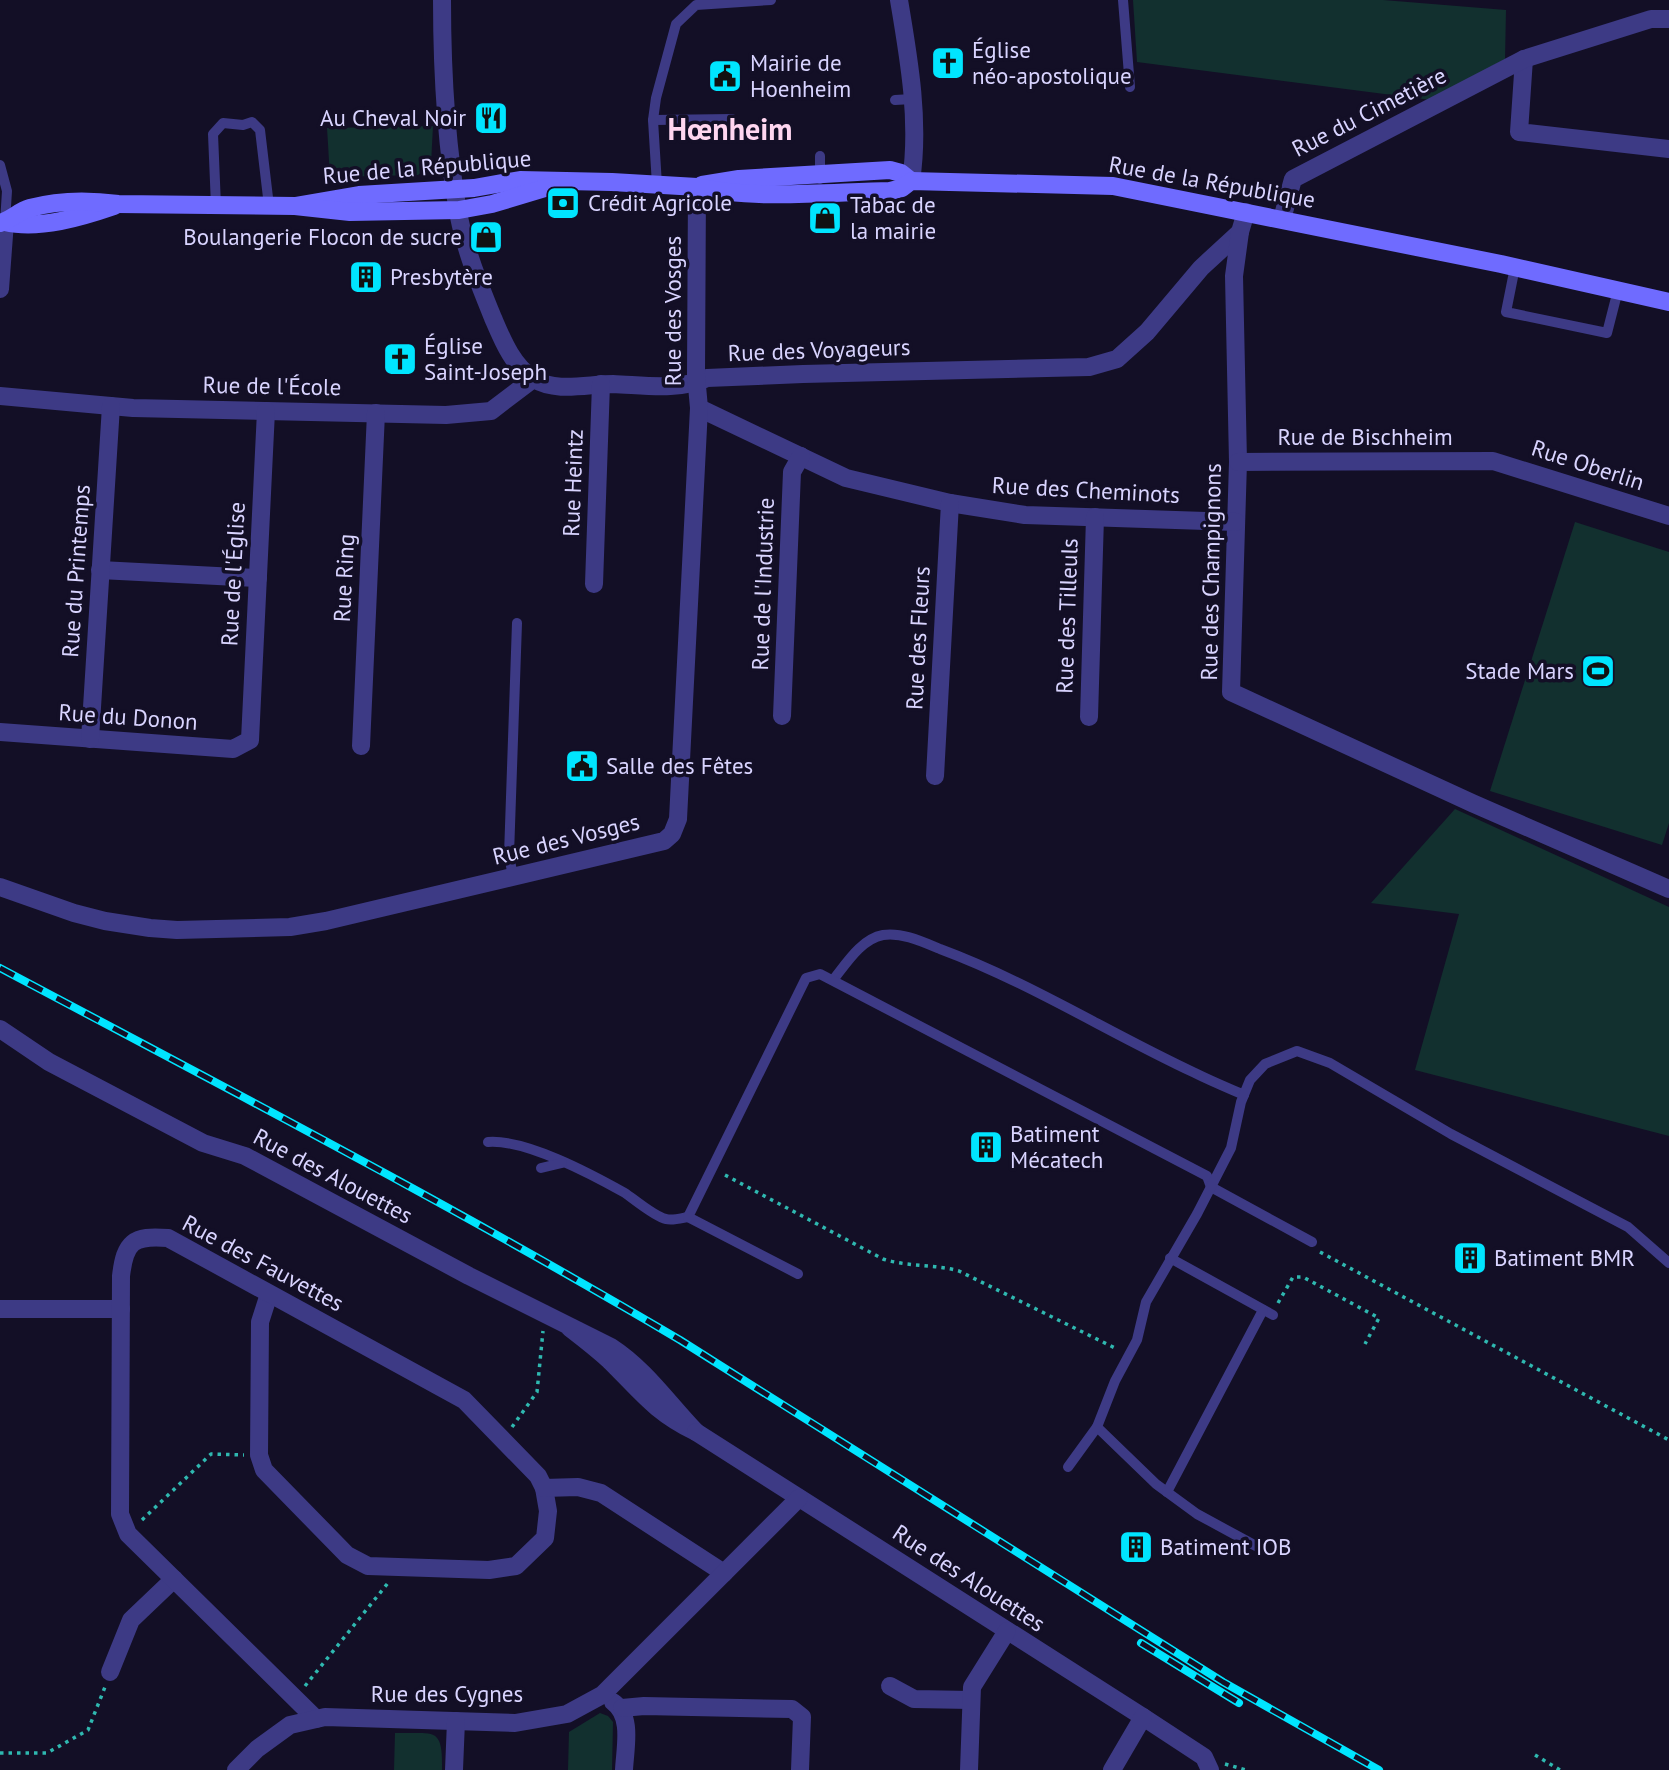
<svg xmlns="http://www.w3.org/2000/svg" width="1669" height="1770" font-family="'PT Sans',sans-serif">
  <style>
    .green { fill: #12302f }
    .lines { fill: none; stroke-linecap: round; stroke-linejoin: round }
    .path { stroke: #2fb8b0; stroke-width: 3.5; stroke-dasharray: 3.5 5; stroke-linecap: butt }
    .service { stroke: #3d3a85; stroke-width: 10 }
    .minor { stroke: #3d3a85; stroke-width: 18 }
    .tertiary { stroke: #3d3a85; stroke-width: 18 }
    .secondary { stroke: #6f6bff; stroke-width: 18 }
    .rail-casing { stroke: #00e5ff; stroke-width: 8 }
    .rail { stroke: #130f26; stroke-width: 5; stroke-dasharray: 16; stroke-linecap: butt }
    .labels { text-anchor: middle; stroke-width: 7; stroke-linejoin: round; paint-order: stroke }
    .poi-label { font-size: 23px; fill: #d9d4ff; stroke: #130f26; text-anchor: start }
    .street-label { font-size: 23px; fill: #d9d4ff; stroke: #130f26 }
    .district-label { font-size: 30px; font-weight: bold; fill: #ffd6f0; stroke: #130f26 }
  </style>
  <rect width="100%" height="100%" fill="#130f26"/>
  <!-- green -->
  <g class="green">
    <path d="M1133,0H1383L1506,10L1505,59L1431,100L1137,62Z"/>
    <path d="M433,126L431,164L418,175L330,177L327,128Z"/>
    <path d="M1575,522L1669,552V823L1662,845L1490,791Z"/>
    <path d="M1455,809L1669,907V1136L1415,1070L1459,914L1371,903Z"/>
    <path d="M600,1713L608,1716L613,1722L612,1770H568L569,1732Z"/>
    <path d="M395,1733C434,1734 443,1725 442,1770H394Z"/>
  </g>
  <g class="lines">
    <!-- path -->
    <g class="path">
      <path d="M725,1175L883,1259C908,1267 934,1264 959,1271L1117,1349"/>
      <path d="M1320,1252L1669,1440"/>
      <path d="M1278,1303L1293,1277H1303L1379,1318L1365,1344"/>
      <path d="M512,1427L537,1392L543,1331"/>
      <path d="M142,1520L211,1454L244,1455"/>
      <path d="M305,1686L388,1583"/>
      <path d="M0,1753H47L88,1730L105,1687"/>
      <path d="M1535,1755L1560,1770"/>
      <path d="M1225,1764L1246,1770"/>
    </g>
    <!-- service -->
    <g class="service">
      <path d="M1123,0L1130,87"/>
      <path d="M895,100L912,99"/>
      <path d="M653,120L732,119"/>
      <path d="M820,156V179"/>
      <path d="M0,165L7,191L5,222"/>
      <path d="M657,185L653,120L656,98L676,24L696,5L771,0"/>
      <path d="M216,206L213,134L223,123L243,125L252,122L260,130L269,206"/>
      <path d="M1515,267L1506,312L1607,333L1618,290"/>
      <path d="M513,877L509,855L517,623"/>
      <path d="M833,980C846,964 861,939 883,935C902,932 923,942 940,949C1029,982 1109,1033 1195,1073C1211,1081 1228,1088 1244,1095"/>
      <path d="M488,1142C526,1139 591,1174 625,1193C635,1200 655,1217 666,1219C672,1221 682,1218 688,1217"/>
      <path d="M541,1168L562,1163"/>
      <path d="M1170,1258L1273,1315"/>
      <path d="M798,1274L688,1217L806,978L820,974L1207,1176L1211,1187L1312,1242"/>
      <path d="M1097,1427L1156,1484L1197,1514L1256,1546"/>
      <path d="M1068,1467L1097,1427L1115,1381L1137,1340L1146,1302L1197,1214L1231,1148L1241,1102L1250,1080L1265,1064L1297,1051L1330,1063L1451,1134L1628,1227L1669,1263"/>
      <path d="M1167,1492L1263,1310"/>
    </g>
    <!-- minor -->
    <g class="minor">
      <path d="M442,0C442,73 446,146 459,217C466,252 480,286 493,318C502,339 513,367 534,379C556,393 588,384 613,384C643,385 679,391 707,378L803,374L1089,367L1117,359L1147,332L1201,268L1240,232L1246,212"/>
      <path d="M1524,59L1519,132L1669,149"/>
      <path d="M1282,219L1293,179L1524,59L1651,19H1669"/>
      <path d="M1240,232L1234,276L1238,462L1231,692L1472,803L1669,889"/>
      <path d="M0,396L133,408L446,415L491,411L533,379"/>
      <path d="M699,408L846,478L950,503L1025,515L1236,522"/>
      <path d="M1238,462L1493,461L1669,516"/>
      <path d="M100,570L258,578"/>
      <path d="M594,584L601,384"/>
      <path d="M782,716L792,472L801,456"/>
      <path d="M1089,717L1095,517"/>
      <path d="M0,732L233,749L250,740L266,411"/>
      <path d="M90,739L111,406"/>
      <path d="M361,746L376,413"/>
      <path d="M935,776L950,503"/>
      <path d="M0,887L74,913L105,921L150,928L177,930L290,927L326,921L664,841L672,834L678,819L699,408L696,375L697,187"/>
      <path d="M0,1029L49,1062L203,1143L245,1156L469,1276L611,1347C645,1369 668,1403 696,1432C653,1411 640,1390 608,1359C596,1348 583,1338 570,1328"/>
      <path d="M269,1294L260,1322L259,1455L264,1470L347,1555L368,1566L489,1570L516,1566L545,1538L548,1511L544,1488"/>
      <path d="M0,1309H121"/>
      <path d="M696,1432L1143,1717L1204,1757L1210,1770"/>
      <path d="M110,1672L131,1620L174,1579"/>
      <path d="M890,1686L914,1699L971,1700"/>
      <path d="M613,1702C633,1716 625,1748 624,1770"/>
      <path d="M622,1708L644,1706L792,1709L802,1717L800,1770"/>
      <path d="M316,1719L128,1534L120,1514L121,1276C125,1242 133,1235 168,1238L464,1400L538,1476L544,1488L578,1487L601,1493L724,1573"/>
      <path d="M236,1770L257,1749L290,1725L325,1717L515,1723L567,1714L602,1695L799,1498"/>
      <path d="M454,1770L456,1721"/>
      <path d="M969,1770L972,1687L1007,1631"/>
      <path d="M1112,1770L1143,1717"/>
    </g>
    <!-- tertiary -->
    <g class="tertiary">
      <path d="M899,0C909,59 920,122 911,181"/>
      <path d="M0,289L5,222"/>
    </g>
    <!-- secondary -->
    <g class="secondary">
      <path d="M702,185L739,179L890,170L901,173L911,181"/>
      <path d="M295,206L359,195L474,188L520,180L612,182L697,187C754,200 830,192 890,191L902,188L911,181L1113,186L1501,264L1669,302"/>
      <path d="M5,222C39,230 82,217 114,206"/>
      <path d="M0,223C11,220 19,211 30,208C59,200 89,200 118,204L295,206L350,212L459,210L492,204L552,186"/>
    </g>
    <!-- rail casing -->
    <g class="rail-casing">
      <g id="rail">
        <path d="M0,968C228,1089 457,1208 680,1340L1223,1682L1379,1770"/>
        <path d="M1141,1643L1239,1703"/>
      </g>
    </g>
    <!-- rail -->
    <use href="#rail" class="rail"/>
  </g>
  <!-- icons -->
  <defs>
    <g id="church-square" transform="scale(1.75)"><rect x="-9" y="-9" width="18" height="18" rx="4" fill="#00e5ff" stroke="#130f26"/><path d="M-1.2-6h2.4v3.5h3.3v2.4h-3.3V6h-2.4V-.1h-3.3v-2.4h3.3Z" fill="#111"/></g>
    <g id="civic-square" transform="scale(1.75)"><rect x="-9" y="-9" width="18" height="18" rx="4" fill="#00e5ff" stroke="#130f26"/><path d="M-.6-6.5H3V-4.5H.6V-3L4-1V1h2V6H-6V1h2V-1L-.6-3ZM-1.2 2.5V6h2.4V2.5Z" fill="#111"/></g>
    <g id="restaurant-square" transform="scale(1.75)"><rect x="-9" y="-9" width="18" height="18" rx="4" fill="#00e5ff" stroke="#130f26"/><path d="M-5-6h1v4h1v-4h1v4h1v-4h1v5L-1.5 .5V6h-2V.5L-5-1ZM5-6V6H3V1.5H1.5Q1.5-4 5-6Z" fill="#111"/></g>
    <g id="bank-square" transform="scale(1.75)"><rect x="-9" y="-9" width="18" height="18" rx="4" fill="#00e5ff" stroke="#130f26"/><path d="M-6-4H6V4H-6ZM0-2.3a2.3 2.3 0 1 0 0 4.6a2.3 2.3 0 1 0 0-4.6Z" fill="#111"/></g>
    <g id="shop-square" transform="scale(1.75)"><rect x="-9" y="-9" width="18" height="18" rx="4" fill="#00e5ff" stroke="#130f26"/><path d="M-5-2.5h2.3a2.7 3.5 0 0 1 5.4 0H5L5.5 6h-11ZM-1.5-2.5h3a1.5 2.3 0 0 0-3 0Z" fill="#111"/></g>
    <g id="building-square" transform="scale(1.75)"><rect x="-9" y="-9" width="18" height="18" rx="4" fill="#00e5ff" stroke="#130f26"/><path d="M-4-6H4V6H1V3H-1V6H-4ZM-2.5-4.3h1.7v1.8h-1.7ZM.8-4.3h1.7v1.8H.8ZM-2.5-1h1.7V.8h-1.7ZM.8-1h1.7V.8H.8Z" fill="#111"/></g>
    <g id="stadium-square" transform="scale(1.75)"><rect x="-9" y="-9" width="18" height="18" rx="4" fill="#00e5ff" stroke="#130f26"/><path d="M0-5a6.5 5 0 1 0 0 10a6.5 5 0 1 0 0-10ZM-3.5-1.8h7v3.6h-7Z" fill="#111"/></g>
  </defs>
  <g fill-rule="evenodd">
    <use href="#church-square" x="948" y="63"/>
    <use href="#civic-square" x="725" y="76"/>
    <use href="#restaurant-square" x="491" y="118"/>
    <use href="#bank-square" x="563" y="203"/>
    <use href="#shop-square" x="825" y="218"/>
    <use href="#shop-square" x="486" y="237"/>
    <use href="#building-square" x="366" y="277"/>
    <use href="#church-square" x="400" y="359"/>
    <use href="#stadium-square" x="1598" y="671"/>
    <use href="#civic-square" x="582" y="766"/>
    <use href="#building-square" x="986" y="1147"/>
    <use href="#building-square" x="1470" y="1258"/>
    <use href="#building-square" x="1136" y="1547"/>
  </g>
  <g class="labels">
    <!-- poi labels -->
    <g class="poi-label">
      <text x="972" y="58">Église<tspan x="972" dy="26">néo-apostolique</tspan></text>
      <text x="750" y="71">Mairie de<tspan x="750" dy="26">Hoenheim</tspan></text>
      <text x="466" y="126" text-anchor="end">Au Cheval Noir</text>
      <text x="588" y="211">Crédit Agricole</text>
      <text x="850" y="213">Tabac de<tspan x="850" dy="26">la mairie</tspan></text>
      <text x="462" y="245" text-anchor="end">Boulangerie Flocon de sucre</text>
      <text x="390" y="285">Presbytère</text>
      <text x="424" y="354">Église<tspan x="424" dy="26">Saint-Joseph</tspan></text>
      <text x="1574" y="679" text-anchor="end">Stade Mars</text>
      <text x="606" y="774">Salle des Fêtes</text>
      <text x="1010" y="1142">Batiment<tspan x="1010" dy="26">Mécatech</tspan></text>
      <text x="1494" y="1266">Batiment BMR</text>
      <text x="1160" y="1555">Batiment IOB</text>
    </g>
    <!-- street labels -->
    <g class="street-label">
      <text transform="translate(1369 112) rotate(-27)" y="8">Rue du Cimetière</text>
      <text transform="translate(427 167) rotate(-5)" y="8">Rue de la République</text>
      <text transform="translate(1212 182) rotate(10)" y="8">Rue de la République</text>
      <text transform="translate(673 311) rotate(-90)" y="8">Rue des Vosges</text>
      <text transform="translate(819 350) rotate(-2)" y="8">Rue des Voyageurs</text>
      <text transform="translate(272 386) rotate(1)" y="8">Rue de l'École</text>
      <text x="1365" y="445">Rue de Bischheim</text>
      <text transform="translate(1588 465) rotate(18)" y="8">Rue Oberlin</text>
      <text transform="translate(573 483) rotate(-88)" y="8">Rue Heintz</text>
      <text transform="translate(1086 490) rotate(3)" y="8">Rue des Cheminots</text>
      <text transform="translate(76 571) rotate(-86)" y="8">Rue du Printemps</text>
      <text transform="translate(1211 572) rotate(-89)" y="8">Rue des Champignons</text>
      <text transform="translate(233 574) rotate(-87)" y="8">Rue de l'Église</text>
      <text transform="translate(344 578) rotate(-87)" y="8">Rue Ring</text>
      <text transform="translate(763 584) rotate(-88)" y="8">Rue de l'Industrie</text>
      <text transform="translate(1067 616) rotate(-88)" y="8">Rue des Tilleuls</text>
      <text transform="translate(918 638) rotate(-87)" y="8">Rue des Fleurs</text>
      <text transform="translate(128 717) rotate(4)" y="8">Rue du Donon</text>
      <text transform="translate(566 839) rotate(-14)" y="8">Rue des Vosges</text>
      <text transform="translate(333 1176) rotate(28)" y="8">Rue des Alouettes</text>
      <text transform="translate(263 1263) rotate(28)" y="8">Rue des Fauvettes</text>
      <text transform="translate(969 1578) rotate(33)" y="8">Rue des Alouettes</text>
      <text x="447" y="1702">Rue des Cygnes</text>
    </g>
    <!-- district labels -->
    <g class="district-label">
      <text x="730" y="140">Hœnheim</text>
    </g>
  </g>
</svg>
